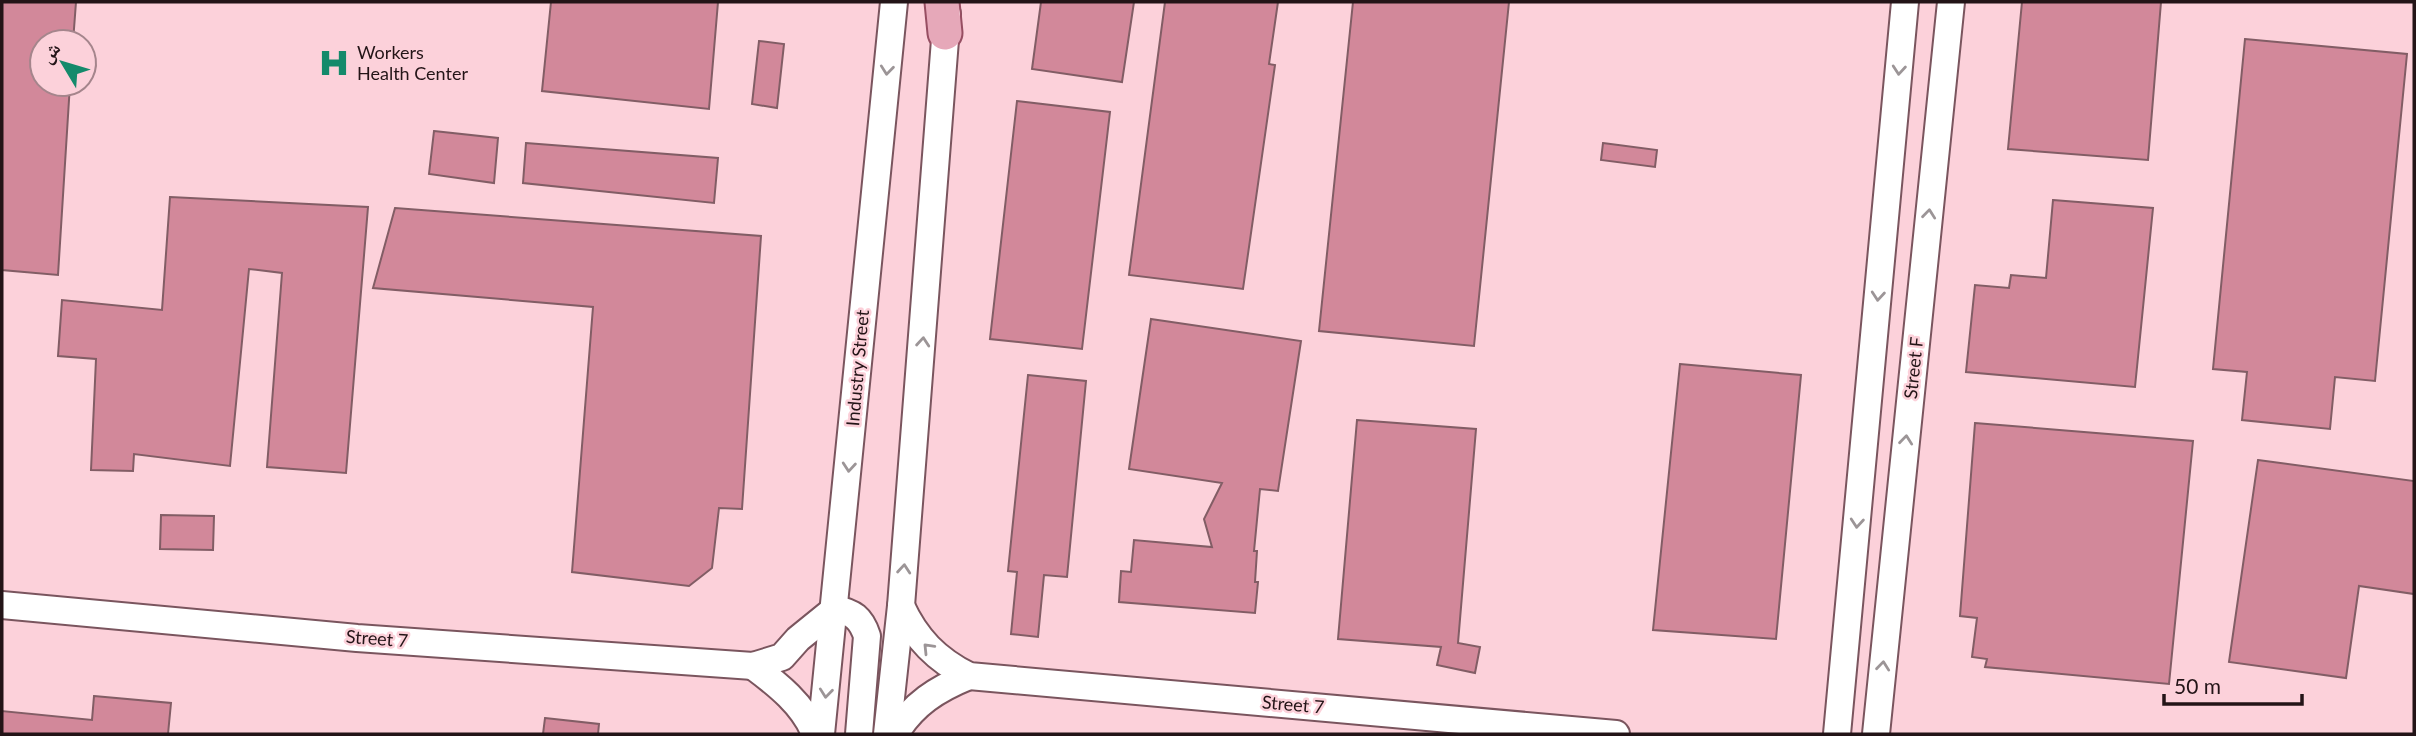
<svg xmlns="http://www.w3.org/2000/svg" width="2416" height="736" font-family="Lato,'Noto Naskh Arabic',sans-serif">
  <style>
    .building { fill: #d2889a; stroke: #825d65; stroke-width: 2 }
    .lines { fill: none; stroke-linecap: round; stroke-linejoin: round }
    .minor-casing { stroke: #7a555e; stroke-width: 30 }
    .major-casing { stroke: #974e62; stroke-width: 37 }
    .minor { stroke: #fff; stroke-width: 26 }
    .major { stroke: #e6a8b9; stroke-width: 33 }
    .oneway { stroke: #9c9597 }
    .labels { text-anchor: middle; stroke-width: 5; stroke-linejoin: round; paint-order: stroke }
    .poi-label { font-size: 18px; fill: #231417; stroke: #fcd1da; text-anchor: start }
    .street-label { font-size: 18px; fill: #231417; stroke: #fcd1da }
  </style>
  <rect width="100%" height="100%" fill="#fcd1da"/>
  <!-- building -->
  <g class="building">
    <path d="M2,2H76L73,42H42V84H70L58,275L2,270Z"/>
    <path d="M551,2H718L709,109L542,91Z"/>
    <path d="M1041,2H1134L1122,82L1032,69Z"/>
    <path d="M1165,2H1278L1269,64L1275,65L1243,289L1129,275Z"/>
    <path d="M1353,2H1509L1474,346L1319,331Z"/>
    <path d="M2022,2H2161L2148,160L2008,149Z"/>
    <path d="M2245,39L2407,54L2375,381L2335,377L2330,429L2242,420L2247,372L2213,369Z"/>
    <path d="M759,41L784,44L777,108L752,104Z"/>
    <path d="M1017,101L1110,112L1082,349L990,339Z"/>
    <path d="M434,131L498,138L494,183L429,174Z"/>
    <path d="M526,143L718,158L714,203L523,183Z"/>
    <path d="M1603,143L1657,150L1655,167L1601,160Z"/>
    <path d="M170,197L368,207L346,473L267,467L282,273L249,269L230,466L134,454L133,471L91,470L96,359L58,356L62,300L162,310Z"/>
    <path d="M2053,200L2153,208L2135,387L1966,372L1975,285L2009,288L2011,275L2046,278Z"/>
    <path d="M395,208L761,236L742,509L719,508L712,568L689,586L572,572L593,307L373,288Z"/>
    <path d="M1151,319L1301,341L1278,491L1260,489L1254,551H1257L1255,582H1258L1255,613L1119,602L1121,571L1131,572L1134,540L1212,547L1204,519L1222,483L1129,469Z"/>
    <path d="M1680,364L1801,375L1776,639L1653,630Z"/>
    <path d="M1028,375L1086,381L1067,577L1044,575L1038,637L1011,634L1017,572L1008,571Z"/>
    <path d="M1357,420L1476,429L1458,643L1480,647L1475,673L1437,665L1441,647L1338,639Z"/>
    <path d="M1975,423L2193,441L2169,684L1985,667L1987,659L1972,657L1977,618L1960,616Z"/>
    <path d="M2258,460L2414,481V594L2359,586L2346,678L2229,662Z"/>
    <path d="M161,515L214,516L213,550L160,549Z"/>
    <path d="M94,696L171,703L168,734H2V711L92,720Z"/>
    <path d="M545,718L599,724L598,734H543Z"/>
  </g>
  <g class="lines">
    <!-- minor casing -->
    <g class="minor-casing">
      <g id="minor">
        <path d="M2,605L357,638L753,666L782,657L798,639L835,609C853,612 861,618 867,636L859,734"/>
        <path d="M901,606C916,639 937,660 969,676L1616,734"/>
        <path d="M753,666C777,684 804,705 815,734"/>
        <path d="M821,734L894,2"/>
        <path d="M887,734L901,606L947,14"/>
        <path d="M895,734C913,704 937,689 969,676"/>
        <path d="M1837,734L1905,2"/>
        <path d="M1876,734L1951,2"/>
      </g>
    </g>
    <!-- major casing -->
    <g class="major-casing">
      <path id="major" d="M942,2L945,33"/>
    </g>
    <!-- minor -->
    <use href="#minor" class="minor"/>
    <!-- major -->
    <use href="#major" class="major"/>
  </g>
  <!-- one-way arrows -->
  <defs><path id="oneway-chevron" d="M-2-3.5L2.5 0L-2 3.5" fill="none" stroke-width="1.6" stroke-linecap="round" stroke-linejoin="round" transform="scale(1.75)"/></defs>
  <g class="oneway">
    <use href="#oneway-chevron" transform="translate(887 70) rotate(96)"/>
    <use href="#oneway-chevron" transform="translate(1899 70) rotate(95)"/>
    <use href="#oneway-chevron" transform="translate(1929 214) rotate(-84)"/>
    <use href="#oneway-chevron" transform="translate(1878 296) rotate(95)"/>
    <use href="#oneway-chevron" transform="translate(923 342) rotate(-85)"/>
    <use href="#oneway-chevron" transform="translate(1906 440) rotate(-84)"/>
    <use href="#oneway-chevron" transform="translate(849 467) rotate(95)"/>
    <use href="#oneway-chevron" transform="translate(1857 523) rotate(95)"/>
    <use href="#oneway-chevron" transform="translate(904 569) rotate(-85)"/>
    <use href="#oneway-chevron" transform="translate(928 648) rotate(-134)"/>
    <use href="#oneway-chevron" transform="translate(1883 666) rotate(-84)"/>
    <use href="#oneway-chevron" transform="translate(826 693) rotate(96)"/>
  </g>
  <!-- icons -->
  <defs>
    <g id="hospital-bare" transform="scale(2.415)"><path d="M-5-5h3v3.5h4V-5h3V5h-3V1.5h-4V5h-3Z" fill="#148a6b" stroke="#fcd1da" stroke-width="2.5" paint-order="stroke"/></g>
  </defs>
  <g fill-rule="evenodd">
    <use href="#hospital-bare" x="334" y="63"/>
  </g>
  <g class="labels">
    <!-- poi labels -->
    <g class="poi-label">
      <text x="357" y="59">Workers<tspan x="357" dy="21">Health Center</tspan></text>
    </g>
    <!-- street labels -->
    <g class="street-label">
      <text transform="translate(858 368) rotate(-85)" y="6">Industry Street</text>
      <text transform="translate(1914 368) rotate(-84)" y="6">Street F</text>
      <text transform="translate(377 639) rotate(4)" y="6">Street 7</text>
      <text transform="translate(1293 705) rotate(5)" y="6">Street 7</text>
    </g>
  </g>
  <!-- border -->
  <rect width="2416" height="736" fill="none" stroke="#231417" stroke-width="7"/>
  <!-- north arrow -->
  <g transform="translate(63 63) rotate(308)"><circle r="33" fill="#fcd1da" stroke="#a5858c" stroke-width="2"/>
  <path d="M0-5L12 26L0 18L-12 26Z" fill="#148a6b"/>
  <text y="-10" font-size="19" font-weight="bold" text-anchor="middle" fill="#231417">ش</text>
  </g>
  <!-- scale -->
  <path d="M2164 694v10h138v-10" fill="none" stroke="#231417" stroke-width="3.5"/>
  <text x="2174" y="694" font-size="21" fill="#231417" stroke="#fcd1da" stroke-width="5" paint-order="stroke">50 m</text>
</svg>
